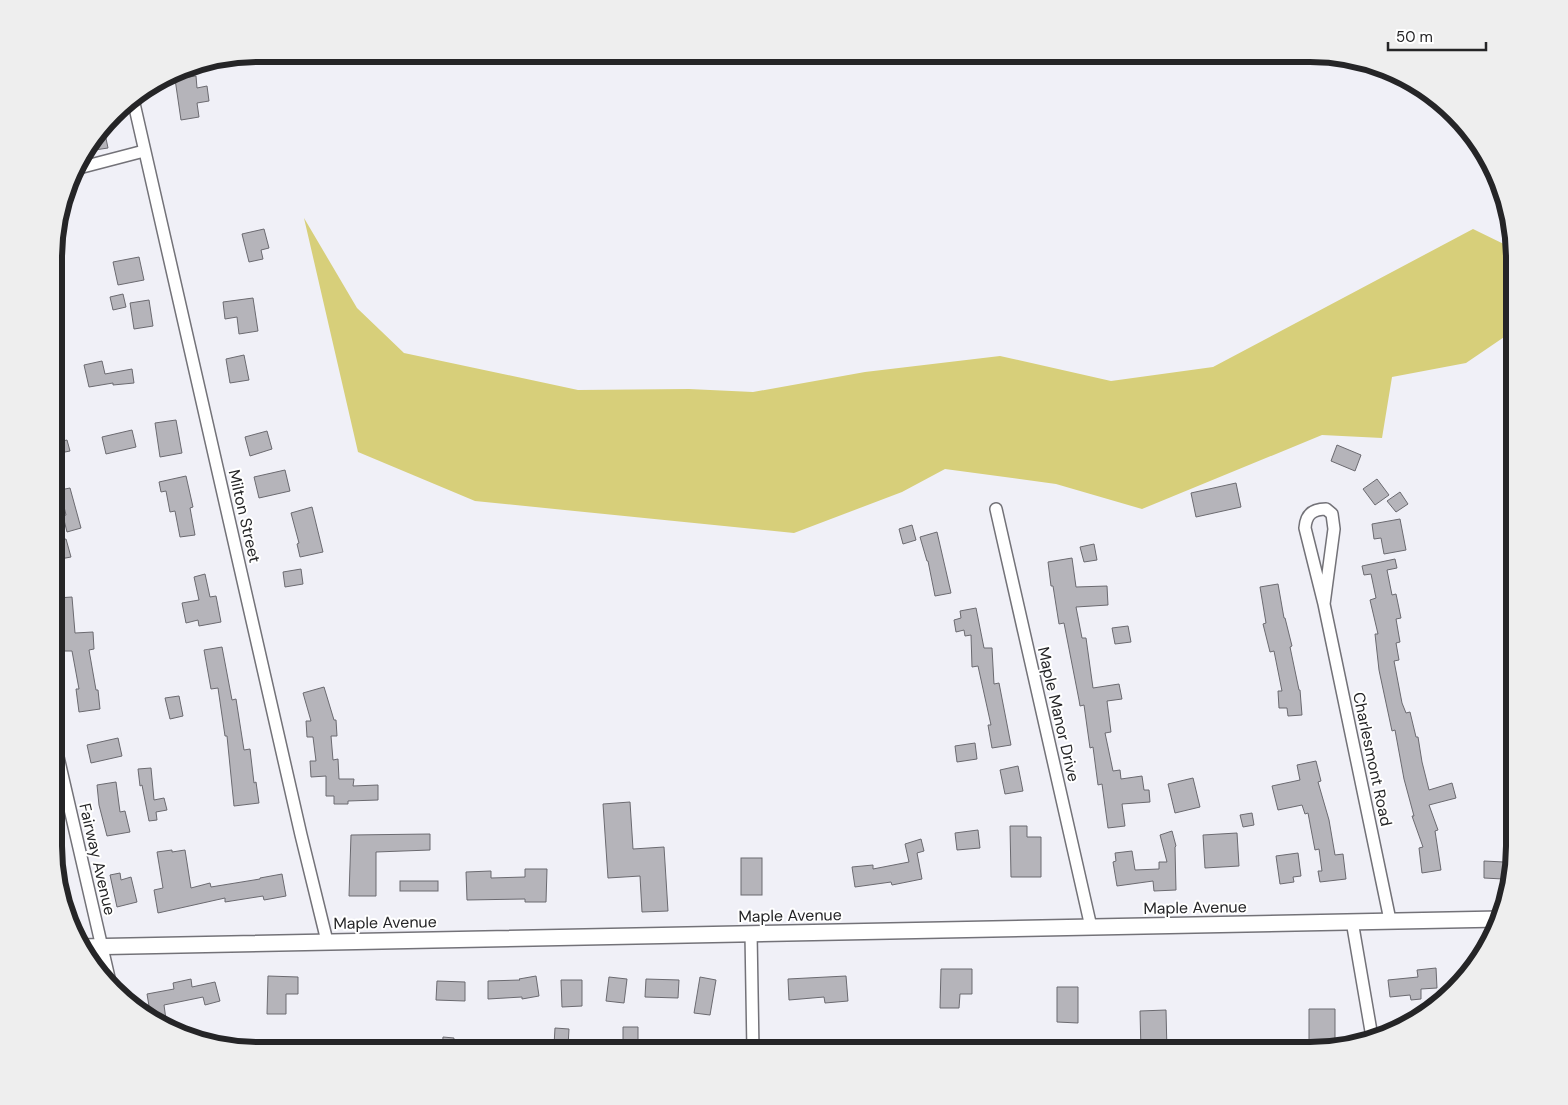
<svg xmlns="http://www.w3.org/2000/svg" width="1568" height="1105" font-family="'DM Sans',sans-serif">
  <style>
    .green { fill: #d7cf7a }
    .building { fill: #b5b4ba; stroke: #6b6a70 }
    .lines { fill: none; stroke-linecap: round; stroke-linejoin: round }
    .minor-casing { stroke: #737278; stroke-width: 14 }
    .secondary-casing { stroke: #737278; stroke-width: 18 }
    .minor { stroke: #fff; stroke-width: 11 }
    .secondary { stroke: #fff; stroke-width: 15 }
    .labels { text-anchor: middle; stroke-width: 4; stroke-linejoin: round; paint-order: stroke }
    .street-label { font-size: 16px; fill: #252527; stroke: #fff }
    .rim { fill: none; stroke: #252527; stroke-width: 6 }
  </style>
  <rect width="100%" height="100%" fill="#f0f0f7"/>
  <!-- green -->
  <path class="green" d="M304,218L357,308L404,353L578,390L689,389L753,392L865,372L1000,356L1111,381L1213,367L1473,229L1514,249V326L1513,331L1466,363L1392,377L1382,438L1322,435L1142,509L1056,484L945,469L902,492L794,533L475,501L358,452Z"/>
  <!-- building -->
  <g class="building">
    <path d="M196,76L197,88L207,86L209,101L197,103L199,117L181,120L175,79Z"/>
    <path d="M104,129L108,148L88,151L94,143Z"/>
    <path d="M264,229L269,248L261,250L263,259L249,262L242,234Z"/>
    <path d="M139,257L144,280L118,285L113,262Z"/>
    <path d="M123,294L126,307L113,310L110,297Z"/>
    <path d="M253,298L258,331L239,334L237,317L225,319L223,302Z"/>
    <path d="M149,300L153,326L134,329L130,303Z"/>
    <path d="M244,355L249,380L230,383L226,359Z"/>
    <path d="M102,361L105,374L132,369L134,383L113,385V383L89,387L84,365Z"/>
    <path d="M176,420L182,453L160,457L155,423Z"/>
    <path d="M132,430L136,447L106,454L102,437Z"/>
    <path d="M267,431L272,449L250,456L245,437Z"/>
    <path d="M67,440L70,451L55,454V443Z"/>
    <path d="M1337,445L1361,455L1355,471L1331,461Z"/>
    <path d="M285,470L290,491L259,498L254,477Z"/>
    <path d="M186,476L193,507L190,508L195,535L180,537L175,511L170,512L166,491L161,492L159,482Z"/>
    <path d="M1377,479L1389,495L1375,505L1363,489Z"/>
    <path d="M1236,483L1241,507L1196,517L1191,493Z"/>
    <path d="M70,488L81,528L67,532L63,516L66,515L60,490Z"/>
    <path d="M1400,492L1408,504L1396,512L1387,501Z"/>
    <path d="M312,507L323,552L300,557L297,544L299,543L291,513Z"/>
    <path d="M1400,519L1406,550L1384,554L1381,538L1374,539L1372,524Z"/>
    <path d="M912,525L916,540L903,544L899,529Z"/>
    <path d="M937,532L951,593L935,596L928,561H927L920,537Z"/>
    <path d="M66,539L71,557L55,560V541Z"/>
    <path d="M1094,544L1097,560L1084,562L1080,547Z"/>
    <path d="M1072,558L1076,587L1107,586L1108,605L1076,607L1082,638H1086L1093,688L1119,684L1122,699L1107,701L1111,732L1105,733L1113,771L1120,770L1121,779L1142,776L1144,790H1149L1150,802L1122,804L1125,826L1108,828L1102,784L1098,785L1093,747L1090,748L1084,705L1080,706L1079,700L1064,623L1059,624L1053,586H1051L1048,562Z"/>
    <path d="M1395,559L1397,568L1387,570L1392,595L1396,594L1401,618L1396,619L1400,642L1396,643L1399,660L1394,661L1402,703L1406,713L1410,712L1416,737H1418L1422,762L1429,790L1452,783L1456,798L1429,805L1438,830L1435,831L1441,870L1422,873L1419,848L1423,847L1412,816H1414L1404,779L1395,730L1392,731L1379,670L1375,634H1378L1370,600L1376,598L1371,574L1364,575L1362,566Z"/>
    <path d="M301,569L303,584L285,587L283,572Z"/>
    <path d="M205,574L210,597L216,596L221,622L199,626L198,620L186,623L182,603L199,600L194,577Z"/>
    <path d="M1278,584L1284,618H1285L1292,646L1290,647L1299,690H1300L1302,715L1288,716L1287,708H1279L1278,691H1282L1274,651L1270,652L1263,624L1266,623L1260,587Z"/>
    <path d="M72,597L75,633L93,632L94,649L89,650L96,690H98L100,709L79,712L76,689H79L72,651H62L61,621H59L57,598Z"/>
    <path d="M976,608L984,648H992L994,684L999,683L1011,745L992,748L988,725H991L978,666L972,667L971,635L965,636L964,630L956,632L954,620L961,618L960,611Z"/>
    <path d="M1128,626L1131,642L1115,644L1112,628Z"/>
    <path d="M222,647L232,700L236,699L244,750L250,749L254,783L256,782L259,803L234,806L227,736H225L218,688L211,689L204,650Z"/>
    <path d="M324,687L334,720H336L337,736H331L333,760L338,759L339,779H354L353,786L378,785V800L348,801V804H334V796H326V776L311,777L310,761H316L313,737H307L306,721H311L303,693Z"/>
    <path d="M179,696L183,716L170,719L165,698Z"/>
    <path d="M118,738L122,756L91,763L87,745Z"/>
    <path d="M975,743L977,759L957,762L955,746Z"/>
    <path d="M1316,761L1321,781L1318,782L1329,820L1335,855L1343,854L1346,879L1320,882L1318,871H1322L1319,849L1315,850L1308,813L1305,814L1302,805L1278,810L1272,786L1300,780L1297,765Z"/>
    <path d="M1018,766L1023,791L1005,794L1000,770Z"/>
    <path d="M151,768L154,800L164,798L167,810L156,812L157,820L149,821L142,785L140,786L138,769Z"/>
    <path d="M1193,778L1200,807L1175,813L1168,784Z"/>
    <path d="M116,782L120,812L125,811L130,832L107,836L99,805L97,785Z"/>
    <path d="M630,802L633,849L664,847L668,911L642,912L640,876L608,878L603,804Z"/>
    <path d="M1252,813L1254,825L1243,827L1240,815Z"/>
    <path d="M1010,826H1027V837H1041V877H1011Z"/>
    <path d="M978,830L980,848L957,850L955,833Z"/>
    <path d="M1172,831L1176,846L1175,847L1176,890L1154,891L1153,881L1117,886L1113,862L1116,861L1115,853L1132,851L1135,870L1159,869V862H1167L1160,835Z"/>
    <path d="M1237,833L1239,866L1205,868L1203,835Z"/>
    <path d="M430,834V850L376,852V896H349L351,835Z"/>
    <path d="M921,839L924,851L917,853L922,879L892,885L891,882L855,887L852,867L873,865V869L909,862L905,844Z"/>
    <path d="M172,850V852L185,850L191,888L210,883L211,887L260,879V878L282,874L286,896L264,900L263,896L225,902V898L158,913L154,890L163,888L157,852Z"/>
    <path d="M1298,853L1301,876L1293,877L1294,882L1280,884L1276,856Z"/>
    <rect x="741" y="858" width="21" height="37"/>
    <path d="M1484,861L1504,862L1503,879L1484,878Z"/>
    <path d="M525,869H547L546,902H525V899L467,900L466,872L491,871V878L525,877Z"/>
    <path d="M120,873L121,880L131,877L137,902L117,907L110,875Z"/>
    <rect x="400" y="881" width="38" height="10"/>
    <path d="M1436,968L1437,988L1421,989V999L1411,1000L1410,995L1390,997L1388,980L1418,977L1417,970Z"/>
    <path d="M941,969H972V994H960L959,1008H940Z"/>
    <path d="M268,976L298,977V994H286V1014H267Z"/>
    <path d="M536,976L539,996L522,999V997L488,999V981L520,980L519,979Z"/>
    <path d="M846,976L848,1001L825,1003L824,997L789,1000L788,979Z"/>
    <path d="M609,977L627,979L624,1003L606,1001Z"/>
    <path d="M700,977L716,980L710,1015L694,1013Z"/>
    <path d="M191,979L192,987L215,982L220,1001L205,1005L203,997L164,1005L167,1027L151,1018L147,994L174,989L173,983Z"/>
    <path d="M646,979L679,980L678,998L645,997Z"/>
    <path d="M561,980H582V1006L562,1007Z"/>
    <path d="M437,981L465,982V1001L436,1000Z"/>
    <path d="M1057,987H1078V1023L1057,1022Z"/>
    <path d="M1309,1009H1335V1045L1309,1051Z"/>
    <path d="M1166,1010L1167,1051H1141L1140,1011Z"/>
    <path d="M623,1027H638V1043L623,1044Z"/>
    <path d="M555,1028L569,1029L568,1046L554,1045Z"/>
    <path d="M443,1037L454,1038L453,1051H442Z"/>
  </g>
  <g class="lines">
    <!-- minor casing -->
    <g class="minor-casing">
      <g id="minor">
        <path d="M133,99L301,835L327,941"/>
        <path d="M75,169L144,151"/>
        <path d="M996,509L1091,927"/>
        <path d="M1324,604L1305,528C1306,514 1313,509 1326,509L1332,514L1334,529L1324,604L1390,920"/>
        <path d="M55,744L110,982"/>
        <path d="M1352,921L1372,1037"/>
        <path d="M751,933L753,1051"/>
      </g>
    </g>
    <!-- secondary casing -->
    <g class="secondary-casing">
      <path id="secondary" d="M80,947L1500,919"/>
    </g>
    <!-- minor -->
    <use href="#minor" class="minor"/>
    <!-- secondary -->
    <use href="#secondary" class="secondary"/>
  </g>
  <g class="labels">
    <!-- street labels -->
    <g class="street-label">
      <text transform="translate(245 516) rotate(77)" y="6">Milton Street</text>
      <text transform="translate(1059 714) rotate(77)" y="6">Maple Manor Drive</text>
      <text transform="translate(1373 759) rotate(78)" y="6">Charlesmont Road</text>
      <text transform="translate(98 859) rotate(77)" y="6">Fairway Avenue</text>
      <text transform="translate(1195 907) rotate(-1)" y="6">Maple Avenue</text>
      <text transform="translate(790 915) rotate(-1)" y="6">Maple Avenue</text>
      <text transform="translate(385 922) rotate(-1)" y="6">Maple Avenue</text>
    </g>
  </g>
  <!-- crop -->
  <path d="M0 0H1568V1105H0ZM258 62H1310A196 196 0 0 1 1506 258V846A196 196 0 0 1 1310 1042H258A196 196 0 0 1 62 846V258A196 196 0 0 1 258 62Z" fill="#eee" fill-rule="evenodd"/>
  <path class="rim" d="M258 62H1310A196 196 0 0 1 1506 258V846A196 196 0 0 1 1310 1042H258A196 196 0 0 1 62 846V258A196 196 0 0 1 258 62Z"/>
  <!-- scale -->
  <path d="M1388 42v8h98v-8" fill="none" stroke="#252527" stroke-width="2.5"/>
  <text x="1396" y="42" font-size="15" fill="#252527" stroke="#ffffff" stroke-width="4" paint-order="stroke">50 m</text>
</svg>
